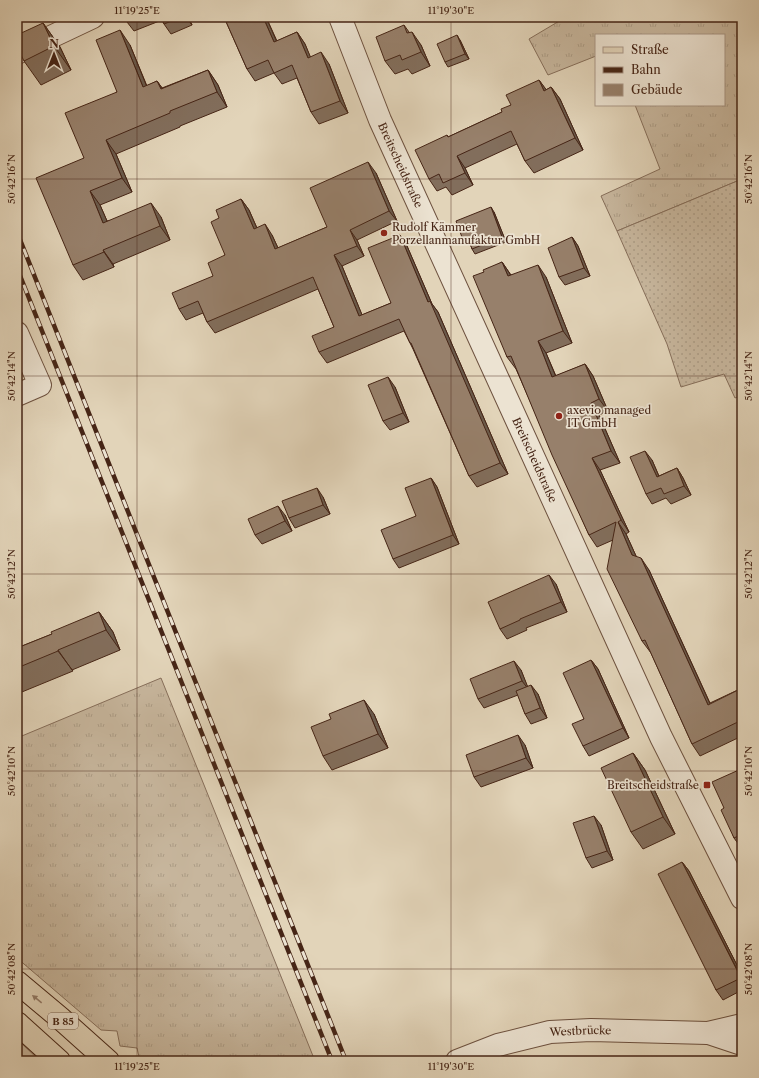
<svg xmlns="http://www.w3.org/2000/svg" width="759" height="1078" font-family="'Libre Caslon Text',serif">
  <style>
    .grass { fill: url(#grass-tufts); stroke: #866e5a }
    .garden { fill: url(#garden-dots); stroke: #866e5a }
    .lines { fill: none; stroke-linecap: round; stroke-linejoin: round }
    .minor-casing { stroke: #6d513f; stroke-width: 24 }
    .primary-casing { stroke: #462516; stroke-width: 24 }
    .minor { stroke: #ece3d2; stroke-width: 22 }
    .primary { stroke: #e2d4b9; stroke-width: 22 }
    .rail-casing { stroke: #462516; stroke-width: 4.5 }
    .rail { stroke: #ece3d2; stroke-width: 3; stroke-dasharray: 9; stroke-linecap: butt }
    .wall { fill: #826e5c; stroke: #462516 }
    .shaded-wall { fill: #6a5a4b; stroke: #462516 }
    .building { fill: #97806b; stroke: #462516 }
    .oneway { fill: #947c68 }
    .ticks { fill: none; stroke: #462516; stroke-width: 1; stroke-opacity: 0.45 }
    .poi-dot { fill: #8f2418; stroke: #ece3d2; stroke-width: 1.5 }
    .labels { text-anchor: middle; stroke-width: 3.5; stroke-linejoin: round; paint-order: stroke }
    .shield { fill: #ece3d2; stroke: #785e4e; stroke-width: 1 }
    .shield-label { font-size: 10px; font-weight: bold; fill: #462516 }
    .street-label { font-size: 11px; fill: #462516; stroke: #ece3d2 }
    .poi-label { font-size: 11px; fill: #462516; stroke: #ece3d2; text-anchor: start }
    .neatline { fill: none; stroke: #462516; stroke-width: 1.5 }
    .ticks-label { font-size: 10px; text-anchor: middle; fill: #462516 }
  </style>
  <defs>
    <pattern id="grass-tufts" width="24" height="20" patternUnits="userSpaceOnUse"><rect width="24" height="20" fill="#c7b69d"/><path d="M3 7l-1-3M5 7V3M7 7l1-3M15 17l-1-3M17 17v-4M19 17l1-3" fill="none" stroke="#ac9c86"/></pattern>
    <pattern id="garden-dots" width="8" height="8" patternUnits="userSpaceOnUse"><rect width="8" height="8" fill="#c7b69d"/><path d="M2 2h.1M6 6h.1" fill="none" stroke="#ac9c86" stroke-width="1.8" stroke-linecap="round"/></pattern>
  </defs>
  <rect width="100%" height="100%" fill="#e2d4b9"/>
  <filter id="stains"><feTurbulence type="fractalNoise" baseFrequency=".005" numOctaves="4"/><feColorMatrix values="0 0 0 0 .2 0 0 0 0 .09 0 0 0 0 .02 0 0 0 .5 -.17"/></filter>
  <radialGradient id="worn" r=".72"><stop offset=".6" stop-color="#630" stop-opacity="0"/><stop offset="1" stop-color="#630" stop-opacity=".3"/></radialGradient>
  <!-- grass -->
  <g class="grass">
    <path d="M566,17H742V179L617,231L601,196L660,169L635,105H724V35H596V56L548,75L529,39Z"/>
    <path d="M161,678L315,1061H140L137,1048L120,1046L117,1031L101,1030L17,958V738Z"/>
    <path d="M17,1039L40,1061H20L17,1058Z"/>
  </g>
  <!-- garden -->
  <path class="garden" d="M742,179V395L735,398L724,374L681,387L667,344L617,231Z"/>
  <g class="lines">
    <!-- minor casing -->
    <g class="minor-casing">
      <g id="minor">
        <path id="s1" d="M340,17L380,120L661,737L742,898"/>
        <path d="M17,53L93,17"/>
        <path d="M17,333L40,385L17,395"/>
        <path d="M709,1033L742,1044"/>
        <path id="s2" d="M457,1061L498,1045L550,1032L591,1030L708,1033L742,1025"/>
      </g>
    </g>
    <!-- primary casing -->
    <g class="primary-casing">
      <g id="primary">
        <path d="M17,982L60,1018L108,1061"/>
        <path d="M17,1023L59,1061"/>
      </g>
    </g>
    <!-- minor -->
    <use href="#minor" class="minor"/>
    <!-- primary -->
    <use href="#primary" class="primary"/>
    <!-- rail casing -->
    <g class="rail-casing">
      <g id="rail">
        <path d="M17,232L346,1061"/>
        <path d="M17,268L332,1061"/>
      </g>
    </g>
    <!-- rail -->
    <use href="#rail" class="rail"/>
  </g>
  <!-- wall -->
  <g class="wall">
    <path d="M125,17H188L192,25L171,34L164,24L162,20L134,31L127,22Z"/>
    <path d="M224,17H266L277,41L297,32L305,44L310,57L329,64L348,113L319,124L311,112L297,78L282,84L274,73L255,81L247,69Z"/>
    <path d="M43,23L60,47L71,70L41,85L24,61Z"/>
    <path d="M404,25L409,32L421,45L430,66L412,74L408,69L395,74L385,61Z"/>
    <path d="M460,40L469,59L448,67L445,62Z"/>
    <path d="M130,45L147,86L157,81L162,88L208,70L218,85L227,107L180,126V127L116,154L132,192L100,205L107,221L161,217L170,240L113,264L114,267L83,280L73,265L84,158L117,92Z"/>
    <path d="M539,80L546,90L551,87L560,99L583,150L534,173L525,161L517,144L465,168L473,185L452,195L446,187L437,191L429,179L447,135L448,137L502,112L511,105Z"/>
    <path d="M376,173L397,221L357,240L364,256L342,266L362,315L391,303L407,246L432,304L438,312L508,474L477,487L469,476L413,349L404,331L327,363L319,352L334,327L318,289L215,333L207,322L203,313L186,320L179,309L213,276L225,255L219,218L241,199L249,210L257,228L272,235L278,248L327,227Z"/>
    <path d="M494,212L506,242L475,254L472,249L470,243L466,244L463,240Z"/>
    <path d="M572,237L578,246L590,276L565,285L559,277Z"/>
    <path d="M502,262L511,275L546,277L572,343L546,353L556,376L585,364L593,376L608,411L599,415L620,463L600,470L629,532L626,534L636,556L649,570L710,703L742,688V736L700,756L692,744L651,653L642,641L613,540L597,547L589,535L516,369L507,357L484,272Z"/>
    <path d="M395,387L409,422L390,430L383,421Z"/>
    <path d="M652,460L659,476L677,468L683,478L691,495L671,504L666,498L652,504L646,494Z"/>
    <path d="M431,478L437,487L459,544L399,568L393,559L416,516Z"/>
    <path d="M323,497L330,514L295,528L289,518Z"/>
    <path d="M285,515L292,531L262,544L255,535Z"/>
    <path d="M556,584L567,612L526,628L527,630L507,639L500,629Z"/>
    <path d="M99,612L113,632L120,650L72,670L73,671L17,694V648L52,634Z"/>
    <path d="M591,660L598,669L629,738L589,756L583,746L584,719Z"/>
    <path d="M521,670L527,686L538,694L547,718L531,724L525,714L518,695L484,708L478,699Z"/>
    <path d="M374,714L388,748L332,770L323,756Z"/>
    <path d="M525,745L533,768L481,787L474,777Z"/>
    <path d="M633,753L645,770L675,834L643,849L631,832Z"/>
    <path d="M741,769L742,771V849L734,838L724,808Z"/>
    <path d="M601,825L613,860L592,868L586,858Z"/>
    <path d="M682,862L689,871L742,975V990L723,1000L716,990Z"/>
  </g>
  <!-- shaded-wall -->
  <g class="shaded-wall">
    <path d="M186,17H188L192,25Z"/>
    <path d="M263,17H266L282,54L274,42Z"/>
    <path d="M43,23L60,47L71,70L54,46Z"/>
    <path d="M120,30L130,45L153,102L143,87Z"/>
    <path d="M297,32L305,44L316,70L308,58Z"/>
    <path d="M412,32L421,45L430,66L421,52Z"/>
    <path d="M457,35L460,40L469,59L465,54Z"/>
    <path d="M321,52L329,64L348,113L340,101Z"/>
    <path d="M208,70L218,85L227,107L217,92Z"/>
    <path d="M539,80L548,92L544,91Z"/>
    <path d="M157,81L168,96L161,89Z"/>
    <path d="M551,87L560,99L583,150L575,138Z"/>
    <path d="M106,140L116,154L132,192L122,178Z"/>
    <path d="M457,156L465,168L473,185L465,173Z"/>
    <path d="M368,162L376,173L397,221L389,211Z"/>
    <path d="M90,191L100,205L114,237L103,223Z"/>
    <path d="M241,199L249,210L262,240L254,229Z"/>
    <path d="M151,203L161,217L170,240L160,226Z"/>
    <path d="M491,207L494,212L506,242L502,237Z"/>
    <path d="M265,224L272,235L283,259L275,249Z"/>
    <path d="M350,230L357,240L364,256L357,246Z"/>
    <path d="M400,235L407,246L432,304L438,312L508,474L500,463L428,302Z"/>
    <path d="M572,237L578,246L590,276L584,268Z"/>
    <path d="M103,250L113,264L114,267L104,252Z"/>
    <path d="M334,255L342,266L367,327L359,316Z"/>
    <path d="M502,262L510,274L516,288L508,276Z"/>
    <path d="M538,265L546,277L572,343L563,331Z"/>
    <path d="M538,341L546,353L561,389L552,377Z"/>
    <path d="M585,364L593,376L608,411L599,399Z"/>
    <path d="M388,377L395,387L409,422L403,413Z"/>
    <path d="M591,403L599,415L620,463L611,451Z"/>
    <path d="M645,451L652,460L663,486L657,477Z"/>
    <path d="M592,458L600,470L629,532L621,520Z"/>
    <path d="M677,468L683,478L691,495L684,486Z"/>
    <path d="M431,478L437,487L459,544L453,535Z"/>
    <path d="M317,488L323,497L330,514L323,505Z"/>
    <path d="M278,506L285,515L292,531L285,521Z"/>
    <path d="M618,522L626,534L641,567L632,555Z"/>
    <path d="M641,558L649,570L716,717L708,705Z"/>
    <path d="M549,575L556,584L567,612L561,602Z"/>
    <path d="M99,612L113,632L120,650L106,630Z"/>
    <path d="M58,650L72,670L73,671L58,651Z"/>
    <path d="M591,660L598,669L629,738L623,728Z"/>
    <path d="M514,661L521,670L529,690L522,681Z"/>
    <path d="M531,685L538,694L547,718L540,708Z"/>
    <path d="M364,700L374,714L388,748L378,734Z"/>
    <path d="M518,735L525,745L533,768L526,758Z"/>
    <path d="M633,753L645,770L675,834L663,817Z"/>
    <path d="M594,816L601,825L613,860L607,851Z"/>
    <path d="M682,862L689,871L742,975V979Z"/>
  </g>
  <!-- building -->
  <g class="building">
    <path d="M125,17H139L127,22Z"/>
    <path d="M161,17H182L164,24Z"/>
    <path d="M224,17H263L274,42L297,32L308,58L321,52L340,101L311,112L292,65L274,73L268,60L247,69Z"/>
    <path d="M43,23L54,46L24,61L17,47V35Z"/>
    <path d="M404,25L407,33L412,32L421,52L402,60L400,55L385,61L376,37Z"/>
    <path d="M120,30L143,87L157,81L161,89L208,70L217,92L170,111V113L106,140L122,178L90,191L103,223L151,203L160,226L103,250L104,252L73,265L36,178L84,158L65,113L117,92L96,40Z"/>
    <path d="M457,35L465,54L445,62L437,44Z"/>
    <path d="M539,80L544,91L551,87L575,138L525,161L511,131L457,156L465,173L443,183L439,174L429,179L415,150L447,135L448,137L502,112L501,109L511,105L506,95Z"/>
    <path d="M368,162L389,211L350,230L357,246L334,255L359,316L391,303L368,248L400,235L428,302L430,301L500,463L469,476L411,343H410L399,319L319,352L312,336L334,327L313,277L207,322L198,301L179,309L172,293L213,276L208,263L225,255L211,222L219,218L216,210L241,199L254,229L265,224L275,249L327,227L310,188Z"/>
    <path d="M491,207L502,237L472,249L468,238L463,240L456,221Z"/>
    <path d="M572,237L584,268L559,277L548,248Z"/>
    <path d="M502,262L508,276L538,265L563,331L538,341L552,377L585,364L599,399L591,403L611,451L592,458L621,520L618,522L632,555L641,558L708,705L742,688V720L692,744L645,640L642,641L607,569L616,522L589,535L552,455L511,356L507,357L473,276L484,272L483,270Z"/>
    <path d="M388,377L403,413L383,421L368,385Z"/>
    <path d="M645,451L657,477L677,468L684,486L664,494L661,488L646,494L630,457Z"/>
    <path d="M431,478L453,535L393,559L381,530L416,516L405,488Z"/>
    <path d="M317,488L323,505L289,518L282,501Z"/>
    <path d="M278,506L285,521L255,535L248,519Z"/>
    <path d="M549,575L561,602L520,619V620L500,629L488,602Z"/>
    <path d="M99,612L106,630L58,650V651L17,668V648L52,634L51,632Z"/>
    <path d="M591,660L623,728L583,746L572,724L584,719L563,673Z"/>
    <path d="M514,661L522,681L478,699L470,679Z"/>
    <path d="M531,685L540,708L525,714L516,691Z"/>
    <path d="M364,700L378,734L323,756L311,727L331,719L329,714Z"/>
    <path d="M518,735L526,758L474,777L466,755Z"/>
    <path d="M633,753L663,817L631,832L601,768Z"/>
    <path d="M741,769L742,772V839L740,835L734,838L721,810L724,808L712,782Z"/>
    <path d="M594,816L607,851L586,858L573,823Z"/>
    <path d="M682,862L741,978L716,990L658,874Z"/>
  </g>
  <!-- one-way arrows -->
  <defs><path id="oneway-solid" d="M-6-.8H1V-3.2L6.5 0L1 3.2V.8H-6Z"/></defs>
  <use class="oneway" href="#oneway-solid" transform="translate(37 999) rotate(-141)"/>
  <!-- ticks -->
  <path class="ticks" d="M137,17V1061M451,17V1061M17,179H742M17,376H742M17,574H742M17,771H742M17,969H742"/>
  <!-- markers -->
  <g class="poi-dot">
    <circle cx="384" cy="233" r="4"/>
    <circle cx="559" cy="416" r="4"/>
    <rect x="703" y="781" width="8" height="8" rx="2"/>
  </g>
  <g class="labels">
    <!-- shield labels -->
    <rect class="shield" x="48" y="1013" width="30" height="16" rx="3"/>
    <g class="shield-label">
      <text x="63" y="1025">B 85</text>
    </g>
    <!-- street labels -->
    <g class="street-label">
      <text dy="4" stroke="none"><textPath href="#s1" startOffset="160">Breitscheidstraße</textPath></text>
      <text dy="4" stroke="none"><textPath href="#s1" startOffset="484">Breitscheidstraße</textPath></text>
      <text dy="4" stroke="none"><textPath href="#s2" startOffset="128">Westbrücke</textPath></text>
    </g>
    <!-- poi labels -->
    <g class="poi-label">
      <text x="392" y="231">Rudolf Kämmer<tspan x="392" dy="13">Porzellanmanufaktur GmbH</tspan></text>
      <text x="567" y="414">axevio managed<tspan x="567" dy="13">IT GmbH</tspan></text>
      <text x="699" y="789" text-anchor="end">Breitscheidstraße</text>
    </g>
  </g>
  <!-- margin -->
  <rect width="759" height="1078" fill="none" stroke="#e2d4b9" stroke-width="44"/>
  <!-- legend -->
  <rect x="595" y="34" width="130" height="72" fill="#ece3d2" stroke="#aa9787"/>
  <rect x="603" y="47" width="20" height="6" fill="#e2d4b9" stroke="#aa9787"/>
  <text x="631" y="54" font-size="12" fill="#462516">Straße</text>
  <rect x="603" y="67" width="20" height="6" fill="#462516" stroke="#aa9787"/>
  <text x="631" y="74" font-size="12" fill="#462516">Bahn</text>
  <rect x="603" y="84" width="20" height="12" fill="#97806b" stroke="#aa9787"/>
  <text x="631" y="94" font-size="12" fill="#462516">Gebäude</text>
  <!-- north arrow -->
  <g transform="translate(54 54)" stroke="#ece3d2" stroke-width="3" paint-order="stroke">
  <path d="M0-3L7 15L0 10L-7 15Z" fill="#462516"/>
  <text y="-6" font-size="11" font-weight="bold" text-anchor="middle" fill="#462516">N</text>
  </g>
  <rect x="22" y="22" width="715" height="1034" class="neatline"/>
  <g class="ticks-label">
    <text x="137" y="14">11°19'25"E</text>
    <text x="451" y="14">11°19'30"E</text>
    <text transform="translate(11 179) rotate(-90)" y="4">50°42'16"N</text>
    <text transform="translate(748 179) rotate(-90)" y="4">50°42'16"N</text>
    <text transform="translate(11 376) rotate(-90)" y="4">50°42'14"N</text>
    <text transform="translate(748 376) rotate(-90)" y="4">50°42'14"N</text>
    <text transform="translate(11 574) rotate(-90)" y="4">50°42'12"N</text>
    <text transform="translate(748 574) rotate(-90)" y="4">50°42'12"N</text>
    <text transform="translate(11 771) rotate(-90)" y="4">50°42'10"N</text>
    <text transform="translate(748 771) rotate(-90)" y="4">50°42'10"N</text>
    <text transform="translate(11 969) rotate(-90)" y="4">50°42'08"N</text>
    <text transform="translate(748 969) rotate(-90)" y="4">50°42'08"N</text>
    <text x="137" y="1070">11°19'25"E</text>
    <text x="451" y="1070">11°19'30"E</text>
  </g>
  <rect width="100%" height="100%" filter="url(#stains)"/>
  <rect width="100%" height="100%" fill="url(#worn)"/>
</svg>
